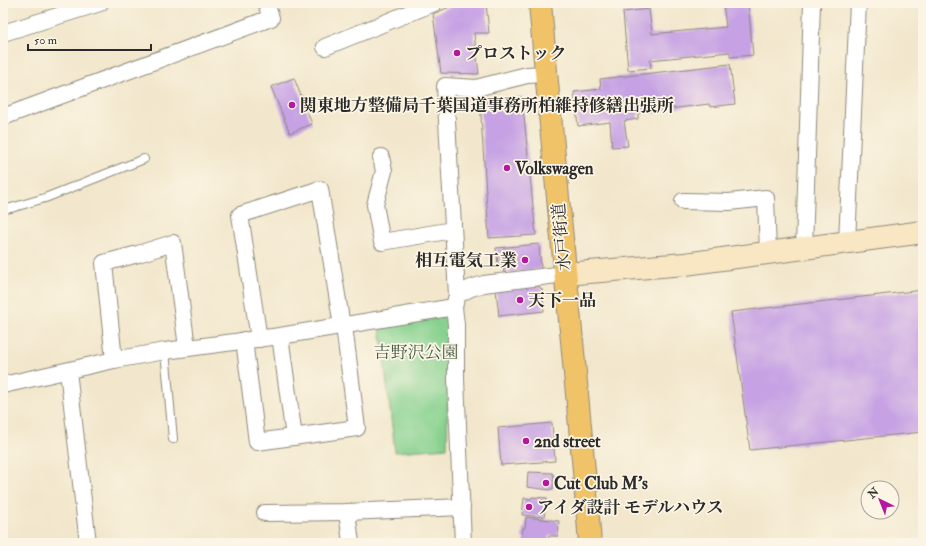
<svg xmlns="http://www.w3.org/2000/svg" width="926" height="546" font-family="'IM FELL Double Pica','Noto Serif JP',serif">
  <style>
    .green { fill: #86d18e; stroke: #587e5c }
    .building { fill: #c6a1e4 }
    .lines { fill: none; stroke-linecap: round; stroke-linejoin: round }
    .lane-casing { stroke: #8e897c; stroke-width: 10 }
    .street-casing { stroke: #8e897c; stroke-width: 18 }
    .secondary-casing { stroke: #8e897c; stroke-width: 24 }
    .highway-casing { stroke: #8e897c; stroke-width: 24 }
    .lane { stroke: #fff; stroke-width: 8 }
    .street { stroke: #fff; stroke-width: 16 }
    .secondary { stroke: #f9e7c3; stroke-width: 22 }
    .highway { stroke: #f1c369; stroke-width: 22 }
    .poi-dot { fill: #b5179e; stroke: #fcf5e5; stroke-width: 1.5 }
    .labels { text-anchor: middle; stroke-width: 3.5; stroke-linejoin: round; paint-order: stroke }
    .poi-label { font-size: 17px; font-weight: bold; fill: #2b2b2b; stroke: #fcf5e5; text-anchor: start }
    .street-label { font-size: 17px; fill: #2b2b2b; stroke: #fcf5e5 }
    .park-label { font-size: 17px; fill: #465d49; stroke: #fcf5e5 }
  </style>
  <rect width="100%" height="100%" fill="#fcf5e5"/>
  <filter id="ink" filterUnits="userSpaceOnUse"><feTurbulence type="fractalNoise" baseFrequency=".025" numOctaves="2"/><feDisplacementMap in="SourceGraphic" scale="8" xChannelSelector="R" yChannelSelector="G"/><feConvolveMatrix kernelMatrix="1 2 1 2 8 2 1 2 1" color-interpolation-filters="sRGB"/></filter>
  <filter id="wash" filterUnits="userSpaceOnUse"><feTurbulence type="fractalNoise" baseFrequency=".012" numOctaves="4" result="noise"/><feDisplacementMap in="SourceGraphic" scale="16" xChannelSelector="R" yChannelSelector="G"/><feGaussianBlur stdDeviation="0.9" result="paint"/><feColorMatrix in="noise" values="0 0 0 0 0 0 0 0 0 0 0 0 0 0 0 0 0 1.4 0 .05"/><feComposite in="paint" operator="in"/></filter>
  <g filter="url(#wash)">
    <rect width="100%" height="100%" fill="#f2e7cc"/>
    <!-- green -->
    <path class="green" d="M438,315L449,322L447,448L395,452L380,326Z"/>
    <g id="blocks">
      <!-- building -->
      <g class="building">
        <path d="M459,3H486L489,33H474L479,74L441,73L433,14Z"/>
        <path d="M723,3H748L753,55L730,57V52L650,60L651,68L628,70L623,12L649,9L652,34L726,27Z"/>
        <path d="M730,64L735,104L710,107L709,104L638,113V119L624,121L628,146L612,147L610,122L578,126L574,92L601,89L600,79Z"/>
        <path d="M294,78L312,124L290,133L271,87Z"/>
        <path d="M522,97L536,235L489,238L480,101Z"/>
        <path d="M539,244L541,269L504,273L503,264H498L496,248Z"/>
        <path d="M536,285L542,289L544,311L499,316L496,290Z"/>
        <path d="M923,290V432L750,450L731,312Z"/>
        <path d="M552,423L555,461L501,465L498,428Z"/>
        <path d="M528,472L552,473L554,476L553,489H550V490L527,487Z"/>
        <path d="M532,497L547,498L544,517L522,515L524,498L531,499Z"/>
        <path d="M526,517L559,521L558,536H549L548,543H523L524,538H522L523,528H525Z"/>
      </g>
    </g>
  </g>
  <g filter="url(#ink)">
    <use href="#blocks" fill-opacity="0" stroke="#8e897c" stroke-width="1"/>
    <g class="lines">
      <!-- lane casing -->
      <g class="lane-casing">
        <g id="lane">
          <path d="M3,209L11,208L45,198L144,159"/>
          <path d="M165,351L173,439"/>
        </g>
      </g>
      <!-- street casing -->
      <g class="street-casing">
        <g id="street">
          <path d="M3,33L100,3"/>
          <path d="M325,47L434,3"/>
          <path d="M3,117L271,18L266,3"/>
          <path d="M381,157L384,171L375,205L382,242L453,230"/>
          <path d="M683,201L729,202L766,198L768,252"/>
          <path d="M847,242L858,3"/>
          <path d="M804,248L812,3"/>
          <path d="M457,295L471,288L484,284L565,274"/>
          <path d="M280,336L294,437"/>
          <path d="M259,339L240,215L320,189L342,326"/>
          <path d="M244,340L257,442L357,428L344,326"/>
          <path d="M114,360L104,263L138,254L173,243L187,347"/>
          <path d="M68,371L88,543"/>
          <path d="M3,385L114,360L165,351L280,336L454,307"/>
          <path d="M347,512L351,543"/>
          <path d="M265,513L347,512L462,507"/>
          <path d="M463,543L456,379V325L454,307L457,295L445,86L476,88L527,75L546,74"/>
        </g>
      </g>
      <!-- secondary casing -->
      <g class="secondary-casing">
        <path id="secondary" d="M565,274L685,264L923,232"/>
      </g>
      <!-- highway casing -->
      <g class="highway-casing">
        <path id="highway" d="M540,3C555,183 576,363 590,543"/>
      </g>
      <!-- lane -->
      <use href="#lane" class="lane"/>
      <!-- street -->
      <use href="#street" class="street"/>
      <!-- secondary -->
      <use href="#secondary" class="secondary"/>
      <!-- highway -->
      <use href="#highway" class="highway"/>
    </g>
  </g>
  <!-- markers -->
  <g class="poi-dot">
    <circle cx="457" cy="53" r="4"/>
    <circle cx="292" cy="105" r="4"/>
    <circle cx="507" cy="168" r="4"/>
    <circle cx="525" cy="260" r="4"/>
    <circle cx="520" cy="300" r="4"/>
    <circle cx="526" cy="441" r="4"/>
    <circle cx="546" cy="483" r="4"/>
    <circle cx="529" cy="507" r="4"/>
  </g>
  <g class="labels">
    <!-- poi labels -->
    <g class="poi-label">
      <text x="465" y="59">プロストック</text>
      <text x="300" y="111">関東地方整備局千葉国道事務所柏維持修繕出張所</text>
      <text x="515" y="174">Volkswagen</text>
      <text x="517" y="266" text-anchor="end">相互電気工業</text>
      <text x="528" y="306">天下一品</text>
      <text x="534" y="447">2nd street</text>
      <text x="554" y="489">Cut Club M's</text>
      <text x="537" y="513">アイダ設計 モデルハウス</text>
    </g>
    <!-- street labels -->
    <g class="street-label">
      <text transform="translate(561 237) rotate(-95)" y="6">水戸街道</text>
    </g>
    <!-- park labels -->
    <g class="park-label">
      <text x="416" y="358">吉野沢公園</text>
    </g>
  </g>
  <!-- margin -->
  <rect width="926" height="546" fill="none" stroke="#fcf5e5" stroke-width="16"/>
  <!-- north arrow -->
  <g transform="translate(880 500) rotate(317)"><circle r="19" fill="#fcf5e5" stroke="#a8a49b"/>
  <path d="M0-3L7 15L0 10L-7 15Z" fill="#b5179e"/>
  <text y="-6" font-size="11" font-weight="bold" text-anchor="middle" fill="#2b2b2b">N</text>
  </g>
  <!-- scale -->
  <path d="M28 44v6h123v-6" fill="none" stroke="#2b2b2b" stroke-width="2"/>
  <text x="34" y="44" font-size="12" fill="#2b2b2b" stroke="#fcf5e5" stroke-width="3" paint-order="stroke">50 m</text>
</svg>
